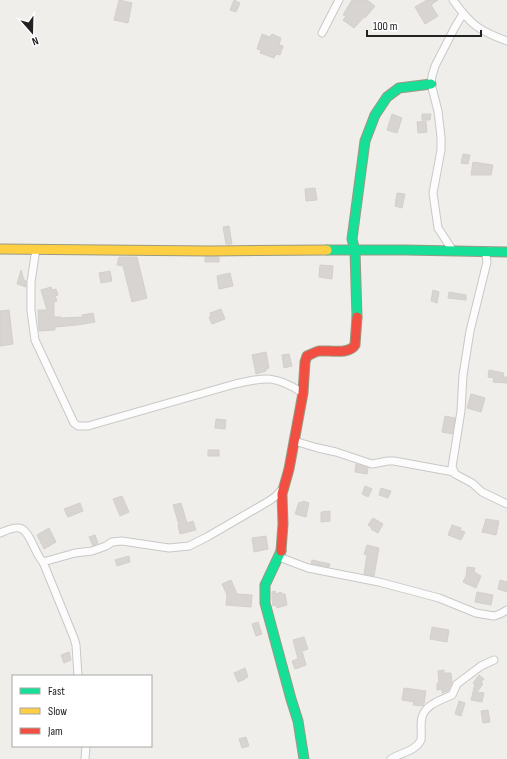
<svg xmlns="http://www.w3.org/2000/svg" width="507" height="759" font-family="'Sofia Sans Condensed',sans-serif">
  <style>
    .building { fill: #d7d4d2; stroke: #d3d0cc }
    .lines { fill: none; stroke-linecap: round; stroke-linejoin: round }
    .street-casing { stroke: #c9c8c7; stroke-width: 9 }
    .fast-casing { stroke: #999a82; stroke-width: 11 }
    .slow-casing { stroke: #999a82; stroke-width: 11 }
    .jam-casing { stroke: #999a82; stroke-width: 11 }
    .street { stroke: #fdfcfc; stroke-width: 7 }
    .fast { stroke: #16e098; stroke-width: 9 }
    .slow { stroke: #ffcf43; stroke-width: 9 }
    .jam { stroke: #f24e42; stroke-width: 9 }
  </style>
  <rect width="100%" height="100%" fill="#f0eeeb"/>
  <!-- building -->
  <g class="building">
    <path d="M119,0L132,3L128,23L114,20Z"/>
    <path d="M234,0L240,3L236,12L230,10Z"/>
    <path d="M352,0H367L375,6L365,18L364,17L354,28L343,20L346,16L343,15Z"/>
    <path d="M427,0H438L431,5L438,16L425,24L415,7Z"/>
    <path d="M262,34L270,37L272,34L281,38L279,45L283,46L280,55L276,54L274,58L260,53L261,50L257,49Z"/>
    <path d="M392,114L402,118L397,133L387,130Z"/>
    <path d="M422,114H431L430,120H422Z"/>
    <path d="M426,121L427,132L418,133L417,122Z"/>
    <path d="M463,154L470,155L468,164L461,163Z"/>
    <path d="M473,162L493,165L491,175H471Z"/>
    <path d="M315,188L317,200L306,201L305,189Z"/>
    <path d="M397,193L405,194L402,208L395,206Z"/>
    <path d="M229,226L232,244H226L223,227Z"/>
    <path d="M119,257H137L147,298L132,302L123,266L117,265Z"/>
    <rect x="205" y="257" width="14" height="5"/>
    <path d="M320,265L333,266L332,279L319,277Z"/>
    <path d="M21,270L24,280L26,281V287L17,284Z"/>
    <path d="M110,271L112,281L101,283L99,273Z"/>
    <path d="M230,273L233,286L219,289L217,276Z"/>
    <path d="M51,287L52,290L56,289L58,295L55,296L57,301L54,302V317H61V318L83,317L82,315L93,313L95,322L77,325L55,327V330L39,331L38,310H47L41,290Z"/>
    <path d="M433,290L439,292L437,303L431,301Z"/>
    <path d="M449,292L466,295V300L448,298Z"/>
    <path d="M221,309L225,319L212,324L209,317L211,316L210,313Z"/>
    <path d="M9,310L13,344L0,346V311Z"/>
    <path d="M266,352L269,368L266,369V371L256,374L252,355Z"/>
    <path d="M289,354L292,366L284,368L282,355Z"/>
    <path d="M489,370L504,373L503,377H507V383L493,382L494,378L488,377Z"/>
    <path d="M471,394L485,398L481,412L467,408Z"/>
    <path d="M445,416L455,418L452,434L442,432Z"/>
    <path d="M216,419L226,420L225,429L215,428Z"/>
    <rect x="208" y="450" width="11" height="6"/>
    <path d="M356,464L368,468L367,474L355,472Z"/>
    <path d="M365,486L372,489L368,497L362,494Z"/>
    <path d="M381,488L391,491L388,498L379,495Z"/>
    <path d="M122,496L129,512L120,516L113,499Z"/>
    <path d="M303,501L309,503L306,517L295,514L299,502L302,503Z"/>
    <path d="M80,503L83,511L68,517L64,509Z"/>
    <path d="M181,503L187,523L193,521L196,530L180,534L178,525H179L173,505Z"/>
    <path d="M330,511V521L321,522V512Z"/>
    <path d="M373,518L383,524L378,533L371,529L372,528L368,525Z"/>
    <path d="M486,519L499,521L496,535L482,532Z"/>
    <path d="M452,525L461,528L460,530L465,532L461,540L448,535Z"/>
    <path d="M49,528L56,542L44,549L37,535Z"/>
    <path d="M95,535L98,543L93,546L89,537Z"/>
    <path d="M266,536L268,549L254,552L252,538Z"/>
    <path d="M367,545L379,548L374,576L364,574L367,555L364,554Z"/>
    <path d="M129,556L130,562L117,566L115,560Z"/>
    <path d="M312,560L330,564L329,567L311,564Z"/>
    <path d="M467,567L475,568L474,572L481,576L476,588L463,582L466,576Z"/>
    <path d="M231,580L237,594L252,595L251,607L226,605L227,595L222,584Z"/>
    <path d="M500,580L507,582V592L498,589Z"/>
    <path d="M275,591L276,594L281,592L282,594H285L287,605L277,608L276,605L273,606L272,600V592Z"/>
    <path d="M477,592L493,595L491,605L475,602Z"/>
    <path d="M258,622L262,634L256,636L252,624Z"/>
    <path d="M432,627L449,630L447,642L430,639Z"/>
    <path d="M304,637L308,649L302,651L306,665L295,669L292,661L298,659L293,640Z"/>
    <path d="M69,652L71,660L64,663L61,655Z"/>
    <path d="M245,668L248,677L245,678V679L238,682L234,673Z"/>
    <path d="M444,670V673H451L452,683L448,691L442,693V689L437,690V683H439L438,671Z"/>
    <path d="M479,675L484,679L481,682L483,684L477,692L484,693L482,702L471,700L475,684L473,683Z"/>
    <path d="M404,688L426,691L424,704L423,706L413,705L414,702L402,700Z"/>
    <path d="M459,701L465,703L461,716L455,714Z"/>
    <path d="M488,710L490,722L483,723L481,711Z"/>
    <path d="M246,737L249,746L242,748L239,739Z"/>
  </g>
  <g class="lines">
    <!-- street casing -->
    <g class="street-casing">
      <g id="street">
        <path d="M453,0C470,24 479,31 507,41"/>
        <path d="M322,33L339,0"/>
        <path d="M36,249L31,282V311L35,340L74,423L78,426H88L235,384C266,377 275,375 303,393"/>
        <path d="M453,251L438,228L433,193L441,150V137L438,111L431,84L432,76L435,66L455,27L463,14"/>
        <path d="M490,251L486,255L487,262L470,331L463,375L461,411L452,467L455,474L472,483L482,492L507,504"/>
        <path d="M294,441L318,448L336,452L372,464L388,461H394L454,472"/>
        <path d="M0,533C5,531 13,527 19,528C30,529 35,555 43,562L75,553L92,551L106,546L112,542L122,541L169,548L189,546L207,537L269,501L276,496L283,488"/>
        <path d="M279,557L308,568L379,582L439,598L476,613L494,616L500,614L507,610"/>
        <path d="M43,562L74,638L76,645L78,676"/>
        <path d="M85,759L86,746"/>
        <path d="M391,759C400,753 416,751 421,740C422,733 420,724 422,717C426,704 441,700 452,695L457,684L481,666L494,660"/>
      </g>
    </g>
    <!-- fast casing -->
    <g class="fast-casing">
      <g id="fast">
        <path d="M327,250H405L507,252"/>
        <path d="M357,317L355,251L352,239L365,141L375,115L387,97L399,88L431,84"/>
        <path d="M281,551L265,585V603L291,699L298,721L304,759"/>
      </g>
    </g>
    <!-- slow casing -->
    <g class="slow-casing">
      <path id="slow" d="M0,249L210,251L327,250"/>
    </g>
    <!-- jam casing -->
    <g class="jam-casing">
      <path id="jam" d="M281,551L283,524L282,494L289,469L303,393L305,362L307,356C311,354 315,352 319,351C329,350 349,355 355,345L357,317"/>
    </g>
    <!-- street -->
    <use href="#street" class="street"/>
    <!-- fast -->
    <use href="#fast" class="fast"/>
    <!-- slow -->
    <use href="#slow" class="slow"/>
    <!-- jam -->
    <use href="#jam" class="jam"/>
  </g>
  <!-- legend -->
  <rect x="12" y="675" width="140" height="72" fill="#ffffff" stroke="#a7a7a7"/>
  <rect x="20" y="688" width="20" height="6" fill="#16e098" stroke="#a7a7a7"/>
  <text x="48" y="695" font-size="12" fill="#222222">Fast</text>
  <rect x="20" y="708" width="20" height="6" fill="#ffcf43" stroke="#a7a7a7"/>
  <text x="48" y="715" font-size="12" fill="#222222">Slow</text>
  <rect x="20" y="728" width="20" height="6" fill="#f24e42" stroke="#a7a7a7"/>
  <text x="48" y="735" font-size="12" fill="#222222">Jam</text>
  <!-- north arrow -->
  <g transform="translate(32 32) rotate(160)" stroke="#ffffff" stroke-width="3" paint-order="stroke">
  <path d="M0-3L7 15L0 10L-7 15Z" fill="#222222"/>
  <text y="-6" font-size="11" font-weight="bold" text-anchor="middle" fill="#222222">N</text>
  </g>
  <!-- scale -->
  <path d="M367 30v6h114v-6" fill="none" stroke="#222222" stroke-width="2"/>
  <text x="373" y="30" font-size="12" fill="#222222" stroke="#ffffff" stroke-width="3" paint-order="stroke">100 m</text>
</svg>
